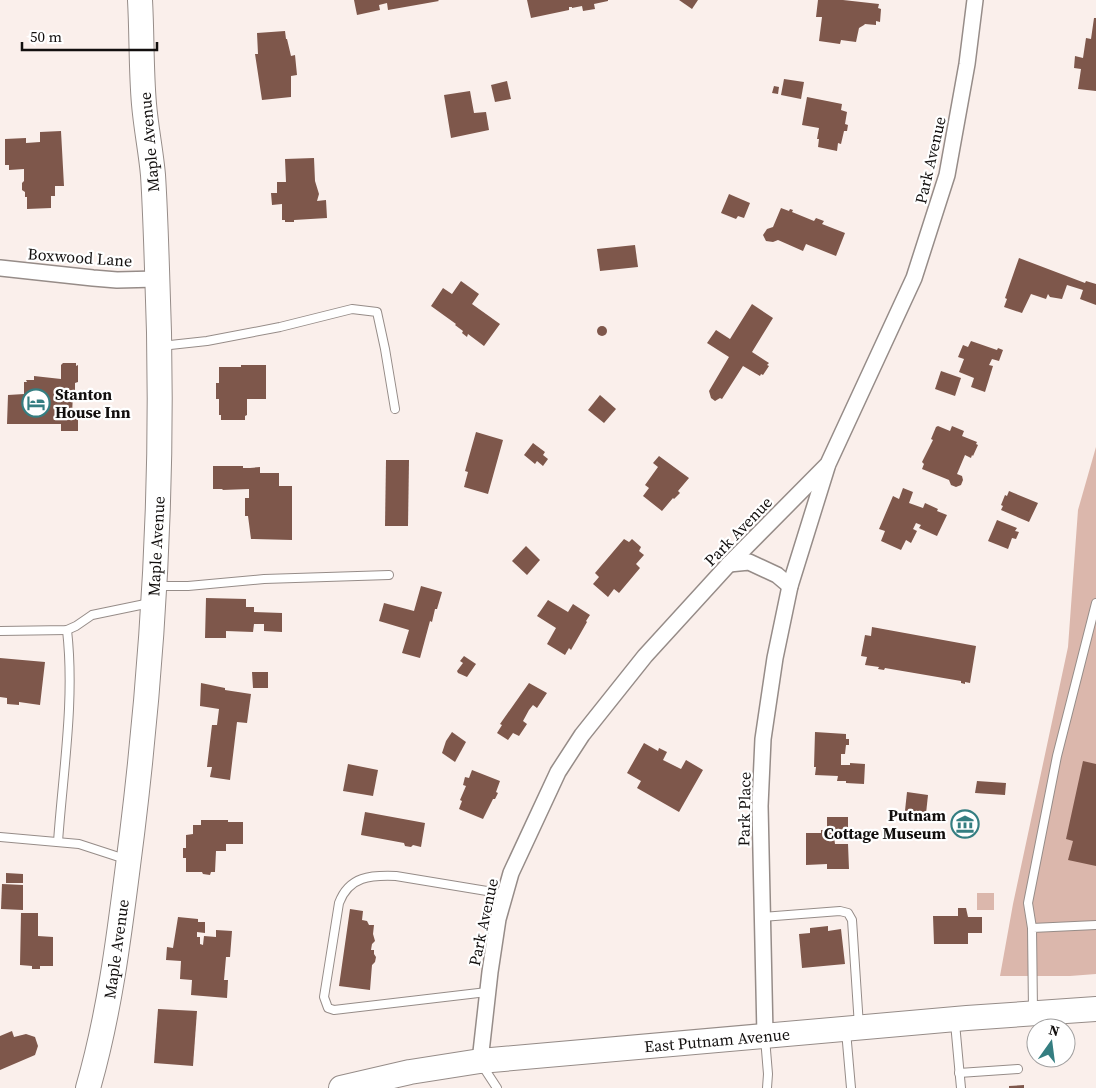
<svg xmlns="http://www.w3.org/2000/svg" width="1096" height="1088" font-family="'Source Serif 4',serif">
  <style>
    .green { fill: #dbb7ac }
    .building { fill: #7e574b }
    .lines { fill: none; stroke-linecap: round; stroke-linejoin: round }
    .service-casing { stroke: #968c88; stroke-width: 10 }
    .minor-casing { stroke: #968c88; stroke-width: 18 }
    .primary-casing { stroke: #968c88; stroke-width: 26 }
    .service { stroke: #fff; stroke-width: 8 }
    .minor { stroke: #fff; stroke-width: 15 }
    .primary { stroke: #fff; stroke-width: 24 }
    .labels { text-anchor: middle; stroke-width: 4.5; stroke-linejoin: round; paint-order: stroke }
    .street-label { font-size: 16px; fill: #120f0e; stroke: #fff }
    .poi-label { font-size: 16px; font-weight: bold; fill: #120f0e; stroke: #fff; text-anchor: start }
  </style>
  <rect width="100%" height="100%" fill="#faefeb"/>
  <!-- green -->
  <g class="green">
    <path d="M1096,447V974L1070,976H1000L1013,904L1068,647L1078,510Z"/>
    <rect x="977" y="893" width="17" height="17"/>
  </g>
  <!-- building -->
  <g class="building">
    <path d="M354,0H438L439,1L388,10L387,3L379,5L380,10L357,15Z"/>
    <path d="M527,0H608V1L594,4L595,9L583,11L582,6L572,8V7H569V10L531,18Z"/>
    <path d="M679,0H698L692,9Z"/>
    <path d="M818,0H843L879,4L878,8L881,9L880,22L876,21V25L865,24L864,25L859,28L856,42L841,40L840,44L819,41L822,17H816Z"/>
    <path d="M1094,18H1096V91L1078,89L1081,69L1074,68L1075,56L1083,58L1086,38L1091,39Z"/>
    <path d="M285,31L286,39H287L291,56L295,55L297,75L291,76V97L262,100L255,54H258L257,33Z"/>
    <path d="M784,79L804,82L801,99L781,95Z"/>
    <path d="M507,81L511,99L495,102L491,85Z"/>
    <path d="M774,86L779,87L778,94L772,93Z"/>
    <path d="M470,91L474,113L486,112L489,130L451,138L444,95Z"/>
    <path d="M807,97L842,104L841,110L847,112L845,124L848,125L847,131H844L841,144L838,143L837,151L818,147L819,139H817L819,128L802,125Z"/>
    <path d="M61,131L64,186H55V196H51V208L27,209V197H25V192L22,190V183L24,181V169L9,170V165H5V139L26,138V143L40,142V132Z"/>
    <path d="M314,158L315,181L319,194L317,201L326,200L327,218L294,220V222H285V220H282V204L272,205L271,193H277V182H286L285,159Z"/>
    <path d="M729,194L750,203L744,218L738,216L736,219L721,213Z"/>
    <path d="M781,208L789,211L790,209L793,210L792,212L814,221L816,218L824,221L822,224L845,233L836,256L806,244L803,251L778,240L773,242L766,241L763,235L767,229L773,227Z"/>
    <path d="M635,245L638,267L600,271L597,249Z"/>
    <path d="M1019,258L1085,283L1086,281L1096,284V305L1080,299L1083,290L1067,285L1062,299L1050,297L1048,294L1046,299L1031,294L1022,313L1004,307L1007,299L1005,298Z"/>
    <path d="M461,281L479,294L472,304L500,324L484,346L468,334L467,337L462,333L463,331L455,325L456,324L431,306L443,288L452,294Z"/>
    <path d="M752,304L773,318L752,352L769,363L767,365L769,366L763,375L761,374L760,376L743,366L722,399L720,398L715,401L711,398L709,391L729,357L707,343L716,330L730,339Z"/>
    <circle cx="602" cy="331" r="5"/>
    <path d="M971,341L997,350L998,348L1003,350L999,361L992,359L989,365L993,366L985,392L971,387L974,378L959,372L964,359L958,357L963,345L968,347Z"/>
    <path d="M63,363H76V366L78,365V382L75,383V394H73L72,414H78V431H61V424H7L8,395L24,394V382H27L26,380H34V376L61,379V365Z"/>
    <path d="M241,365H266V399H247V415L245,416V420H221V415H219V399H216V383H219V367H241Z"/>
    <path d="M941,371L961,378L955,396L935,389Z"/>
    <path d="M600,395L616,409L604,423L588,410Z"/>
    <path d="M938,426L950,431L952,426L964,431L962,436L977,442L976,444L978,445L973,456L972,455L971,458L965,455L957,474L962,476L963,480L961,485L956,487L951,485L949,480L922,469L924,464L922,462L933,440L931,439L936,427Z"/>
    <path d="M476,432L503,440L488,494L464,487L468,472L465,471Z"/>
    <path d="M533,443L545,452L543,455L548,459L543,466L537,461L535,464L524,455Z"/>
    <path d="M659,456L689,478L678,491L680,493L674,499L673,498L662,511L643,496L649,488L645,485L658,467L653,463Z"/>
    <path d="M386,460H409L408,526H385Z"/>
    <path d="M213,466H243V468H250L260,467V473H279V486H292V540L251,539L248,516H245V498H249V489L222,490L223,489H213Z"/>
    <path d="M903,488L913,492L909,503L923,508L925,503L938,509L937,511L947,515L937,536L919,528L921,525L916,523L913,529L917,531L911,543L906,540L901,550L881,541L885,531L879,529L893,496L899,499Z"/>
    <path d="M1009,491L1038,503L1029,522L1001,510L1003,506L1001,505L1005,495L1007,496Z"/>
    <path d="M997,520L1017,528L1015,531L1019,532L1016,539L1012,538L1008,549L988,541Z"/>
    <path d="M624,539L629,542L632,539L641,547L639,551L644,555L636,564L640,568L619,593L614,589L608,597L593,584L599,577L595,573Z"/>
    <path d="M526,546L540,560L527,575L512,561Z"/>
    <path d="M421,586L442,592L437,609H435L432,622L430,621L420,658L402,653L409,630L379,621L384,603L414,611Z"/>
    <path d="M206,598L246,599V607H254V612L282,613V632L264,631V624H254L253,632L226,631V638H205Z"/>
    <path d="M548,600L568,612L573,604L590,615L586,621L587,622L571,650L569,648L565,655L547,644L556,628L537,616Z"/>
    <path d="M872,627L976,646L970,683L965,682V684L961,683V681L885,668L884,670L878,669L879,667L865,665L867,657L861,656L865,635L871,636Z"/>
    <path d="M464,656L476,664L467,677L458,673L457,671L463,663L460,661Z"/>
    <path d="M0,658L45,662L40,705L19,702V705L7,704V698L0,697Z"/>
    <path d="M252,672H268V688H253Z"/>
    <path d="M201,683L225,688V690L251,694L247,723L237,722L230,780L210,777L212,767H207L212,725H217L219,709L200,706Z"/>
    <path d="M529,683L547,693L537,708L533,705L529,710L523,721L527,724L519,736L513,733L508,740L497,733L502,725L500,724Z"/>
    <path d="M452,732L466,742L455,762L442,753L446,741Z"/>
    <path d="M815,732L846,734V739H849V745H846L845,754H841V765H850V763L865,764L864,784L846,783V781H837L838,776L815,775L816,767H814Z"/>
    <path d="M644,743L658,751L659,748L667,752L663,760L681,769L686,760L703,770L679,812L637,788L641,781L627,773Z"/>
    <path d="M1083,761L1096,764V866L1068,860L1073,841L1066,839Z"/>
    <path d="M348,764L378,770L373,796L343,791Z"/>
    <path d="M472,770L500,781L496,792L498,793L495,799H493L483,819L459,809L462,801L460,800L466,786L463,785L465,777L469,778Z"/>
    <path d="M977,781L1006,783L1005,795L975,793Z"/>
    <path d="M907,792L928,795L925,823L904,820Z"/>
    <path d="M365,812L425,823L421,847L413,845L411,847L405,846L404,843L361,835Z"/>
    <path d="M827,817H848V831H845V837H834L835,844H848L849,869H827V864L806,865V833H821V830H827Z"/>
    <path d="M201,820H228V822H243V844H226V851H216L215,872H211L210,875L203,874L202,872H186V858H183V848H186V835L193,834V825H201Z"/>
    <path d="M6,873L23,874V883H6Z"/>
    <path d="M2,884L23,885V910L1,909Z"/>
    <path d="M958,908H966L968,917H982V933H968V944H934L933,916H958Z"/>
    <path d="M350,909L363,911L362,920L367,921L369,925H374L373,934L375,941L372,944L371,950H374V954L376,957L375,962L372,965L370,990L339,986Z"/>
    <path d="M21,913H38V936L53,937V966H40V969H32V966L20,965Z"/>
    <path d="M178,917L198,919V922H205V933L197,932V937H200V944L203,945L204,936L216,937V930L232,931L230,957H226L224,980H228L227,998L191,995L192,980L180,979L181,961L166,960L167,947L173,948Z"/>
    <path d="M828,926V931L841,929L845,964L802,968L799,934L810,933V928Z"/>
    <path d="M158,1009L197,1011L193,1066L154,1063Z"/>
    <path d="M12,1031L14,1037L26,1034L35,1037L38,1046L35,1055L0,1070V1036Z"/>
    <path d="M1024,1085V1088H1009V1086Z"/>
  </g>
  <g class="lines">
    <!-- service casing -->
    <g class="service-casing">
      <g id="service">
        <path d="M161,346L207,341L280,327L352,309L377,312L385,349L395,409"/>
        <path d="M156,586H188L264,579L389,575"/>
        <path d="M0,631L67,630L76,626L92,615L150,603"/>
        <path d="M0,837L79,844L125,859"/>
        <path d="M58,842C63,771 75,700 67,630"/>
        <path d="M762,917L840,911L848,913L852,920L859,1026"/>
        <path d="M1032,928L1028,903L1057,756L1096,603"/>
        <path d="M487,992L334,1010L328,1008L324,997L339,903C349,876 371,875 396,876L505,894"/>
        <path d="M1033,1011L1032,928L1096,925"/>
        <path d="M955,1023L961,1088"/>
        <path d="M846,1031L851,1088"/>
        <path d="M765,1038L768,1074L767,1088"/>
        <path d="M482,1065L497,1088"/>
        <path d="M959,1073L1018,1069"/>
      </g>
    </g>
    <!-- minor casing -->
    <g class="minor-casing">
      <g id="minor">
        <path d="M0,268L93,278L117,280L157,279"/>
        <path d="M729,564L749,562L777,575L790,586"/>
        <path d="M765,1035L760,806L763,739L775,658L790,586L827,467"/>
        <path d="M480,1061L490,972L498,919L511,873L558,772L582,735L645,656L729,564L828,464L914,278L947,175L967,64L975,0"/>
      </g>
    </g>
    <!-- primary casing -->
    <g class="primary-casing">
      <g id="primary">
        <path d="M88,1088C112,1005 121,919 132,834C155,646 165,457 157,269C156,238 155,206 153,175C151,152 146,128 144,104C141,70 142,35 140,0"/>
        <path d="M341,1088L410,1072L480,1061L967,1018L1096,1009"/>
      </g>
    </g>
    <!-- service -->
    <use href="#service" class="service"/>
    <!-- minor -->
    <use href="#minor" class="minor"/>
    <!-- primary -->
    <use href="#primary" class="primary"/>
  </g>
  <!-- icons -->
  <defs>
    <g id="hotel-ring" transform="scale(1.4375)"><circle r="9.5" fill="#fff" stroke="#357e81" stroke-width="1.5"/><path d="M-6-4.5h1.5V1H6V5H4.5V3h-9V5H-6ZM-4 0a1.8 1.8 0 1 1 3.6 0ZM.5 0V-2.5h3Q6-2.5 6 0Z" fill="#357e81"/></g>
    <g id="museum-ring" transform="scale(1.4375)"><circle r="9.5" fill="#fff" stroke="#357e81" stroke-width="1.5"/><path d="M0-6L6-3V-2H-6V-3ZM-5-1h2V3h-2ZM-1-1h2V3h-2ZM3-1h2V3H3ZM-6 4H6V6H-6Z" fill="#357e81"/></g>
  </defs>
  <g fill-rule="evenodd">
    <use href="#hotel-ring" x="36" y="403"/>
    <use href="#museum-ring" x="965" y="824"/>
  </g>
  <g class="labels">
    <!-- street labels -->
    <g class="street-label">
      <text transform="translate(149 142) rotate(-95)" y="6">Maple Avenue</text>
      <text transform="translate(930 160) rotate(-77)" y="6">Park Avenue</text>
      <text transform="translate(80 257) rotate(4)" y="6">Boxwood Lane</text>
      <text transform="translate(738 531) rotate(-46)" y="6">Park Avenue</text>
      <text transform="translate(156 546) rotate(-87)" y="6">Maple Avenue</text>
      <text transform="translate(744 809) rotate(-89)" y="6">Park Place</text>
      <text transform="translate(483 922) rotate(-78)" y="6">Park Avenue</text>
      <text transform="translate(116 949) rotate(-82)" y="6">Maple Avenue</text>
      <text transform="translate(717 1040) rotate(-5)" y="6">East Putnam Avenue</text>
    </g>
    <!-- poi labels -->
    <g class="poi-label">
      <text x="55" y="400">Stanton<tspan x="55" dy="18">House Inn</tspan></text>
      <text x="946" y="821" text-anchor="end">Putnam<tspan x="946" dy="18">Cottage Museum</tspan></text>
    </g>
  </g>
  <!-- north arrow -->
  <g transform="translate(1051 1043) rotate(14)"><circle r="24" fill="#ffffff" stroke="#a09f9f"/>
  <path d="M0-4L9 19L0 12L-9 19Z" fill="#357e81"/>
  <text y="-8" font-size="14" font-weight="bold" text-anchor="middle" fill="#120f0e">N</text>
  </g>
  <!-- scale -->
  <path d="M22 42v8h135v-8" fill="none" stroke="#120f0e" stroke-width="2.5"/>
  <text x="30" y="42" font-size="15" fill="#120f0e" stroke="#ffffff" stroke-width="4" paint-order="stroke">50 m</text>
</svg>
